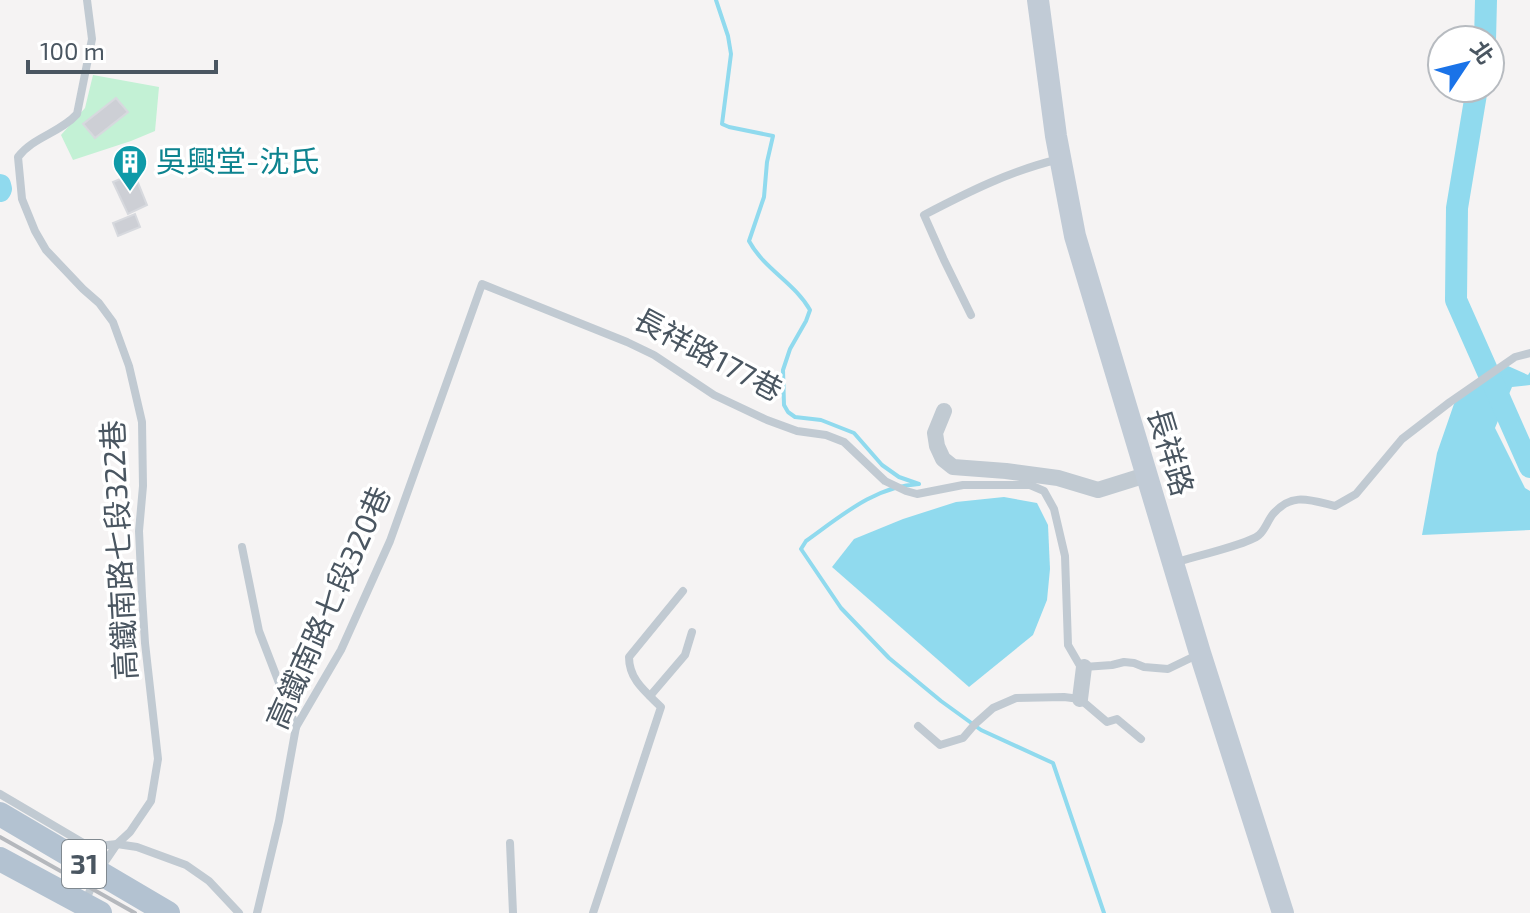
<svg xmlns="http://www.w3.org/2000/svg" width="1530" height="913" font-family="'Exo 2','Noto Sans TC',sans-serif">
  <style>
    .green { fill: #c3f1d5 }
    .water { fill: #90daee }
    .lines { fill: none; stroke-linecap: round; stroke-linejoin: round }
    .stream { stroke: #90daee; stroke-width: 4 }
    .river { stroke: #90daee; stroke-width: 22 }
    .building { fill: #cdcfd5; stroke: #d7d9de; stroke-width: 2 }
    .lane { stroke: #c1cad2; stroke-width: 8 }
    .street { stroke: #c1cad2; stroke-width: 16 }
    .secondary { stroke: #c1cbd6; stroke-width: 22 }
    .primary { stroke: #b3c2d1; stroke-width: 24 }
    .rail { stroke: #b5b8bd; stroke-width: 4 }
    .labels { text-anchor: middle; stroke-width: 7; stroke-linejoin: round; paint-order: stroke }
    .shield { fill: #fff; stroke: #808990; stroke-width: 2 }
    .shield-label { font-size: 28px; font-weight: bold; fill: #4a5661 }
    .culture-label { font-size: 30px; fill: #0d838f; stroke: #fff; text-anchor: start }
    .street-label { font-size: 30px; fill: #4a5661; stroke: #fff }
  </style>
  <rect width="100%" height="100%" fill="#f5f3f3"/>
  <!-- green -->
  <path class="green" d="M93,75L159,87L155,131L131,141L73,160L61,135L85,108Z"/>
  <!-- water -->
  <g class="water">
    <path d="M1508,366L1528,375L1530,372V385L1512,387L1495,428L1525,488L1530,491V530L1422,535L1437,453L1455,401Z"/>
    <path d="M1004,497L1037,503L1048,525L1050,569L1047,600L1033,635L969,687L832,567L854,539L903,519L956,502Z"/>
  </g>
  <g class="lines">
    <!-- stream -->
    <path class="stream" d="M716,0L728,36L731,54L722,124L729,127L773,136L767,162L764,197L749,241C764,269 795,283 810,310L806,321L790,349L783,370L784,405L788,412L795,417L821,420L854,433L882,465L899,477L919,484C875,486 841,516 806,541L801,549L841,608L889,658L941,701L981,730L1053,763L1104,913"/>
    <!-- river -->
    <g class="river">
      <path d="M1485,40L1486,0"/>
      <path d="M1477,88L1457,208L1456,300L1530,467"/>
      <path d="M0,185L1,189L0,191"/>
    </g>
  </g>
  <!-- building -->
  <g class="building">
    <path d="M116,98L128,112L95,138L83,124Z"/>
    <path d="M134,173L147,205L128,214L113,182Z"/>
    <path d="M135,214L140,227L118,236L113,223Z"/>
  </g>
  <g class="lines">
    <!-- lane -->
    <g class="lane">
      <path d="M971,315L944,260L924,215C968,192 1012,170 1060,159"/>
      <path d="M242,547L259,631L296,727"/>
      <path d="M1177,562C1193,557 1249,544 1259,535C1265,530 1268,520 1273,514C1292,492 1310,500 1335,506L1356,494L1402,439L1450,402L1515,357L1530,353"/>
      <path d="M650,696L685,655L692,632"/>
      <path d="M918,726L940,745L963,738L975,724L993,708L1016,698L1064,697L1080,699L1107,722L1117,719L1141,739"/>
      <path d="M0,794L90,847L117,844L137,847L186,865L209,881L239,913"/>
      <path d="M510,843L513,913"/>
      <path d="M85,902L98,872L117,844L130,832L151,801L158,759L145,643L142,596L139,531L143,486L142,422L129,366L113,322L99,303L83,289L46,250L35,231L22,199L18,157C33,137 60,133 77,114L92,39L87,0"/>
      <path d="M257,913L279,821L296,727L341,650L390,541L482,284L627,342L654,355L714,395L767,420L797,431L826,435L844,442L885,481L906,491L917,494L963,485H1030L1044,491L1054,509L1065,556L1068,645L1079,664L1084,667L1112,665L1124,662L1134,663L1144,667L1168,669L1199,654"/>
      <path d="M593,913L661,707C646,692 629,680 629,657L683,591"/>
    </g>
    <!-- street -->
    <g class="street">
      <path d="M944,411L935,433L937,446L943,459L953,467L1006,471L1058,478L1098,490L1146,475"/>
      <path d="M1080,699L1084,667"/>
    </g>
    <!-- secondary -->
    <path class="secondary" d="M1038,0L1056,136L1075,236L1200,653L1283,913"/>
    <!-- primary -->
    <g class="primary">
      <path d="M0,814L168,913"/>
      <path d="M0,859L100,913"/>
    </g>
    <!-- rail -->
    <path class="rail" d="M0,837L135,913"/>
  </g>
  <!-- icons -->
  <defs>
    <g id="building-pin" transform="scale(1.8)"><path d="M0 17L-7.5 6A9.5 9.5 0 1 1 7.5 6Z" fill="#0f9aa8" stroke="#fff"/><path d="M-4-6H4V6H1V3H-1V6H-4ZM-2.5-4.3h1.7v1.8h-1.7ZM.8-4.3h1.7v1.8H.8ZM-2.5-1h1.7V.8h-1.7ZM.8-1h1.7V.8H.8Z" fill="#fff"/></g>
  </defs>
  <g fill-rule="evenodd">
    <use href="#building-pin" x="130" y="162"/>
  </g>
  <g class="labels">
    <!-- shield labels -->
    <rect class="shield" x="62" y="840" width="44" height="48" rx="6"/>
    <g class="shield-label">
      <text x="84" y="874">31</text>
    </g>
    <!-- culture labels -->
    <g class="culture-label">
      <text x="156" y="172">吳興堂-沈氏</text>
    </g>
    <!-- street labels -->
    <g class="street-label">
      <text transform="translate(708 355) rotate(28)" y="10">長祥路177巷</text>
      <text transform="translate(1170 452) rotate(73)" y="10">長祥路</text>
      <text transform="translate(120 550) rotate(-93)" y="10">高鐵南路七段322巷</text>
      <text transform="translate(329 608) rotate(-66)" y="10">高鐵南路七段320巷</text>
    </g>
  </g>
  <!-- north arrow -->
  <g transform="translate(1466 64) rotate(55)"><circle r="38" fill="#ffffff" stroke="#b7bbc0" stroke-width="2"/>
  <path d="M0-6L14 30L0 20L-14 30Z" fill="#1a73e8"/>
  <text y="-12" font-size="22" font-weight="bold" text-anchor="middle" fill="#4a5661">北</text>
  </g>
  <!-- scale -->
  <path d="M28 60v12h188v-12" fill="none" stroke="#4a5661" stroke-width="4"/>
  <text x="40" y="60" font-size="24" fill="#4a5661" stroke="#ffffff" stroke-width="6" paint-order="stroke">100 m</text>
</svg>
